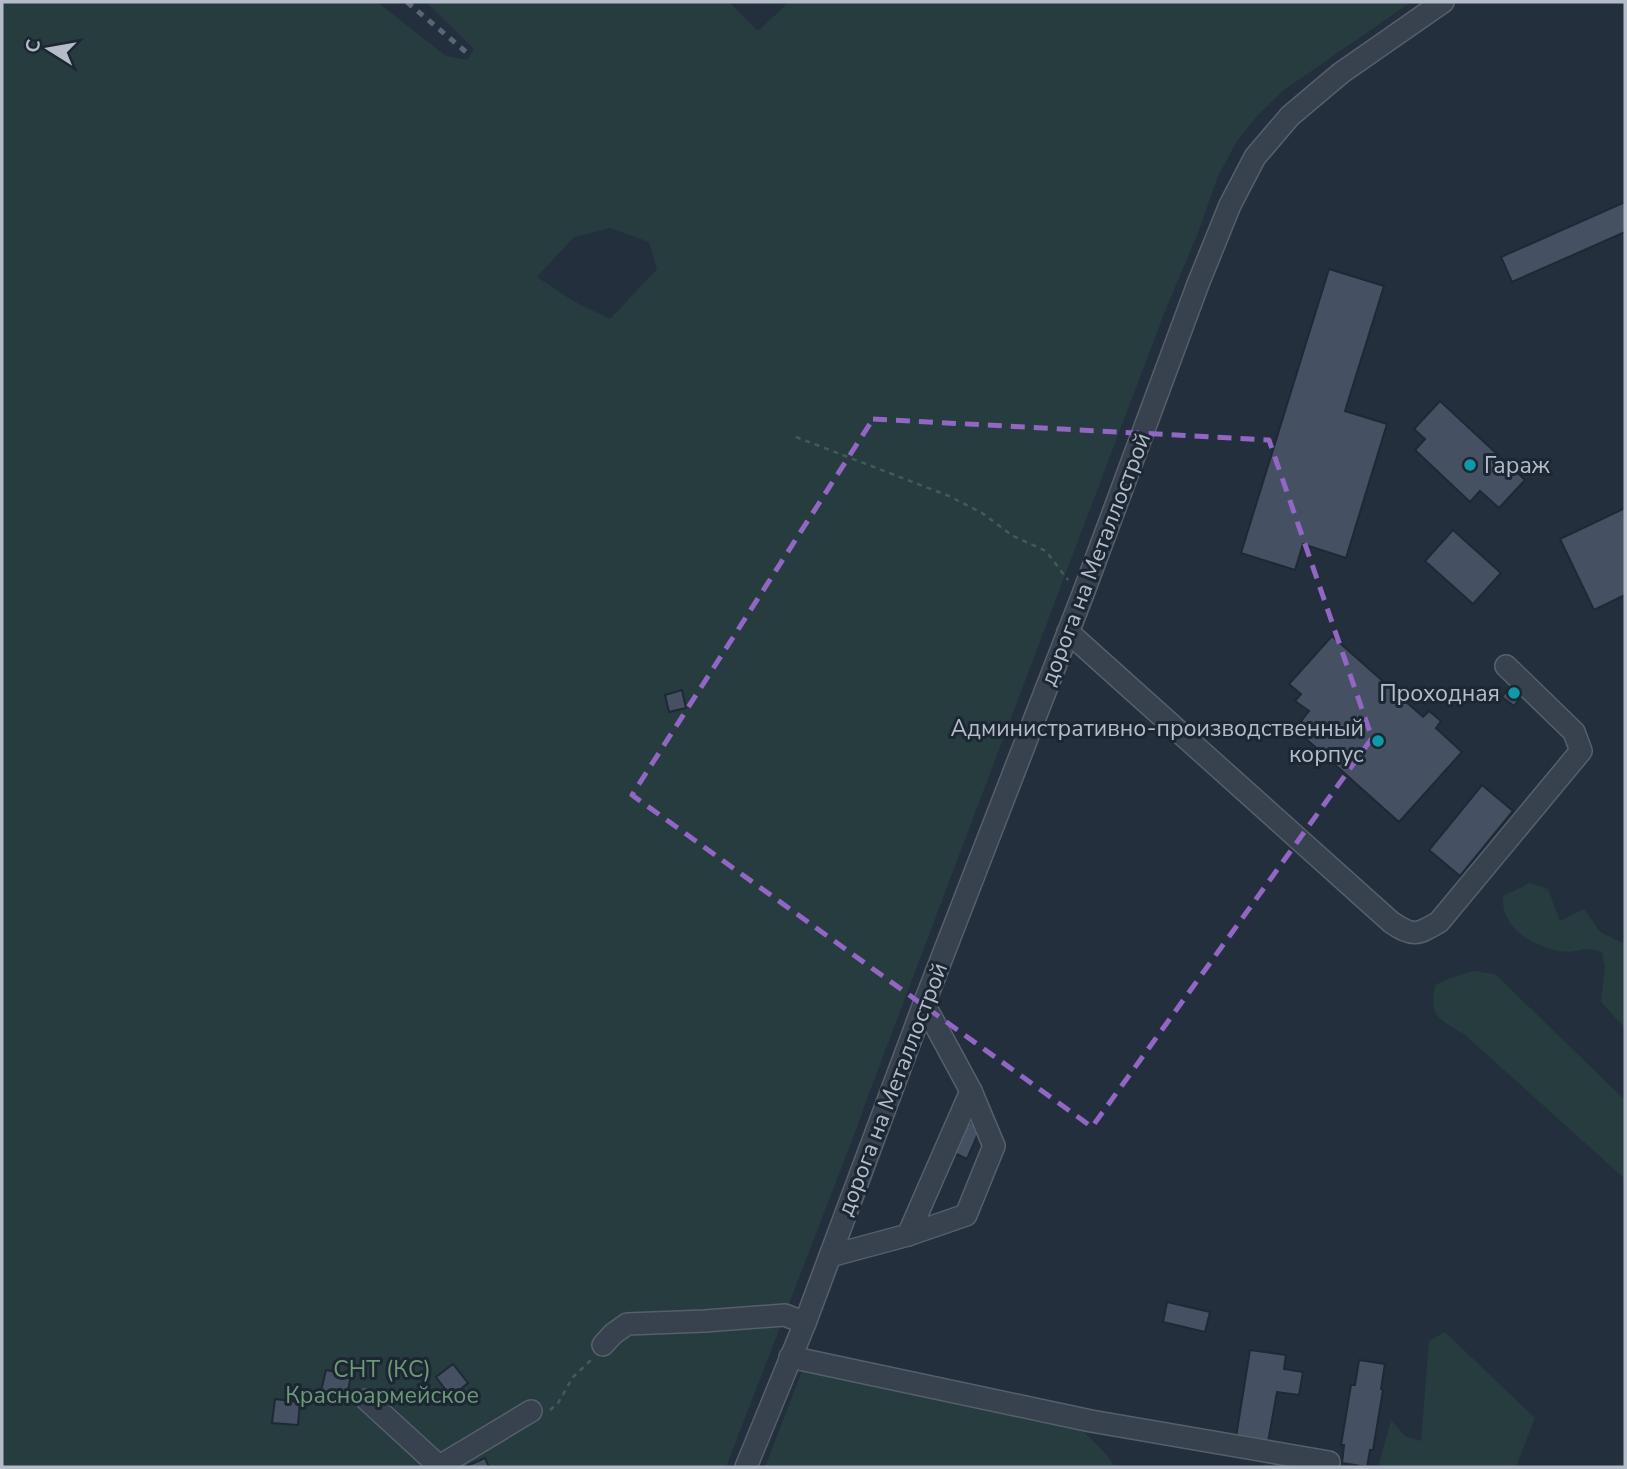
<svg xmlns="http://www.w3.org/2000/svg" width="1627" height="1469" font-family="'Nunito Sans',sans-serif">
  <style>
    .green { fill: #263c3f; fill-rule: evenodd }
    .building { fill: #455162; stroke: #1f2835; stroke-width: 2 }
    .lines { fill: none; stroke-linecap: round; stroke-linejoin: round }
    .minor-casing { stroke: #565f6c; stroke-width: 24 }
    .path { stroke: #44595c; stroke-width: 2.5; stroke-dasharray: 5 5; stroke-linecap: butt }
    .minor { stroke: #38414e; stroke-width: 21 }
    .rail { stroke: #5a6575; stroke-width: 5; stroke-dasharray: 7 7; stroke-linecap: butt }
    .marked { fill: none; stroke: #9266c3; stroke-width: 5; stroke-dasharray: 14 9; stroke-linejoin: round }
    .culture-dot { fill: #0f9aa8; stroke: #1d2633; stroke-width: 2.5 }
    .labels { text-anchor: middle; stroke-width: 6; stroke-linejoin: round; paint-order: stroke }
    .poi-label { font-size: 23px; fill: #b4bcc9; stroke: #1d2633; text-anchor: end }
    .street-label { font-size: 23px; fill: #b4bcc9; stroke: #1d2633 }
    .park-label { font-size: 23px; fill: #6b9a76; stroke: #1d2633 }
  </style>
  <rect width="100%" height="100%" fill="#242f3e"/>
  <!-- green -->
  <g class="green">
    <path d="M2,2H377L446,56L467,60L474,49L426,2H729L758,31L789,2H1411L1284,90L1258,115L1237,141L1218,176L1198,233L1165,311L868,1096L856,1130L726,1467H2ZM610,228L649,242L657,269L610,319L573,301L537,277L574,237Z"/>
    <path d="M1530,883L1548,889L1560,921L1584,909L1600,932L1625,944V1028L1601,1002L1605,968L1602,952C1597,951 1591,949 1586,949C1580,949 1575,952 1569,952C1545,951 1513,937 1505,913C1503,908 1503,901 1503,896Z"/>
    <path d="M1474,971L1495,974L1625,1100V1179L1464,1034C1438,1019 1429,1016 1435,985L1450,978Z"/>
    <path d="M1445,1332L1535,1418L1516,1467H1378L1391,1420L1405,1436L1421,1441L1429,1341Z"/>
    <path d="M803,1368L1079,1427L1105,1453L1115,1467H765Z"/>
  </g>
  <!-- building -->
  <g class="building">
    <path d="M1625,202V232L1512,282L1501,257Z"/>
    <path d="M1329,269L1384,286L1345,411L1387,424L1346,558L1303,544L1295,570L1241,553Z"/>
    <path d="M1440,401L1525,480L1499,508L1480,491L1470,502L1415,450L1425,439L1414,429Z"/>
    <path d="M1625,508V595L1594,610L1560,539Z"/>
    <path d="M1453,530L1501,573L1473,604L1425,561Z"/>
    <path d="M1332,636L1423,717L1429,711L1441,721L1436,728L1462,752L1399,822L1295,729L1309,711L1295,701L1301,694L1289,684Z"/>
    <path d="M1515,680L1527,689L1514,706L1502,697Z"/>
    <path d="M682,690L686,708L669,712L665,695Z"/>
    <path d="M1482,785L1513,811L1460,876L1429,850Z"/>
    <path d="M962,1118L981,1127L967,1159L948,1150Z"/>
    <path d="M1167,1302L1210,1312L1205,1332L1163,1322Z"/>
    <path d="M1250,1350L1286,1355L1284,1369L1303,1372L1299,1395L1277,1392L1268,1442L1236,1437Z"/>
    <path d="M1359,1360L1385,1364L1381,1389L1383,1390L1373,1450H1370L1367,1467L1342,1463L1344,1445H1341L1351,1385H1355Z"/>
    <path d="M453,1364L468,1383L451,1397L436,1377Z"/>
    <path d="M326,1370L351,1375L347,1396L321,1391Z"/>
    <path d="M275,1399L300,1402L298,1425L272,1423Z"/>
    <path d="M485,1458L489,1467H467V1466Z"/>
  </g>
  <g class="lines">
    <!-- minor casing -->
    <g class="minor-casing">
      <g id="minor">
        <path d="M1068,632L1391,922C1413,937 1417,935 1439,922L1581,751L1574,732L1506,666"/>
        <path d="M908,1235L971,1091"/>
        <path d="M830,1256L908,1235L966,1215L994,1146L971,1091L924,1004"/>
        <path d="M603,1345L613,1334L627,1324L705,1321L785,1315L805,1323"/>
        <path d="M790,1357L1091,1421L1329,1462"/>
        <path d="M367,1400L439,1466"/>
        <path d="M438,1467L531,1411"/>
        <path d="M746,1467L805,1323L924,1004L1083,594L1198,284L1230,205L1255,157L1290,116L1341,73L1443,2"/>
      </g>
    </g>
    <!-- path -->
    <g class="path">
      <path d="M796,437L949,496L982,513L1013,536L1046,551L1068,580"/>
      <path d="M550,1410L558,1403L573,1377L592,1359"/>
    </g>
    <!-- minor -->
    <use href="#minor" class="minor"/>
    <!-- rail -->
    <path class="rail" d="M407,2L466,52"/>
  </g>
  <!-- marked area -->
  <path class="marked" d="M873,419L1269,440L1372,738L1092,1127L632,795Z"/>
  <!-- markers -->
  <g class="culture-dot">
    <circle cx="1470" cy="465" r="7"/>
    <circle cx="1514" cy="693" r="7"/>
    <circle cx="1378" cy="741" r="7"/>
  </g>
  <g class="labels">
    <!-- poi labels -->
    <g class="poi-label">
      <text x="1484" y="473" text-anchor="start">Гараж</text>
      <text x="1500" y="701">Проходная</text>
      <text x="1364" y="736">Административно-производственный<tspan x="1364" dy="26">корпус</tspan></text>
    </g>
    <!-- street labels -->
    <g class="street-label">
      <text transform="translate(1095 559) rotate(-69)" y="8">дорога на Металлострой</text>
      <text transform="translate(892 1089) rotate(-69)" y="8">дорога на Металлострой</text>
    </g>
    <!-- park labels -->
    <g class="park-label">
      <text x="382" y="1377">СНТ (КС)<tspan x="382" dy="26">Красноармейское</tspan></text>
    </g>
  </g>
  <!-- border -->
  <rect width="1627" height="1469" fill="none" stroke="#b4bcc9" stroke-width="7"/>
  <!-- north arrow -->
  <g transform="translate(49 49) rotate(281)" stroke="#1d2633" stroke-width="5" paint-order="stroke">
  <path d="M0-5L12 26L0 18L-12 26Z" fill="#b4bcc9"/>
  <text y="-10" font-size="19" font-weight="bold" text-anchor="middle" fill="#b4bcc9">С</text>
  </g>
</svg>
